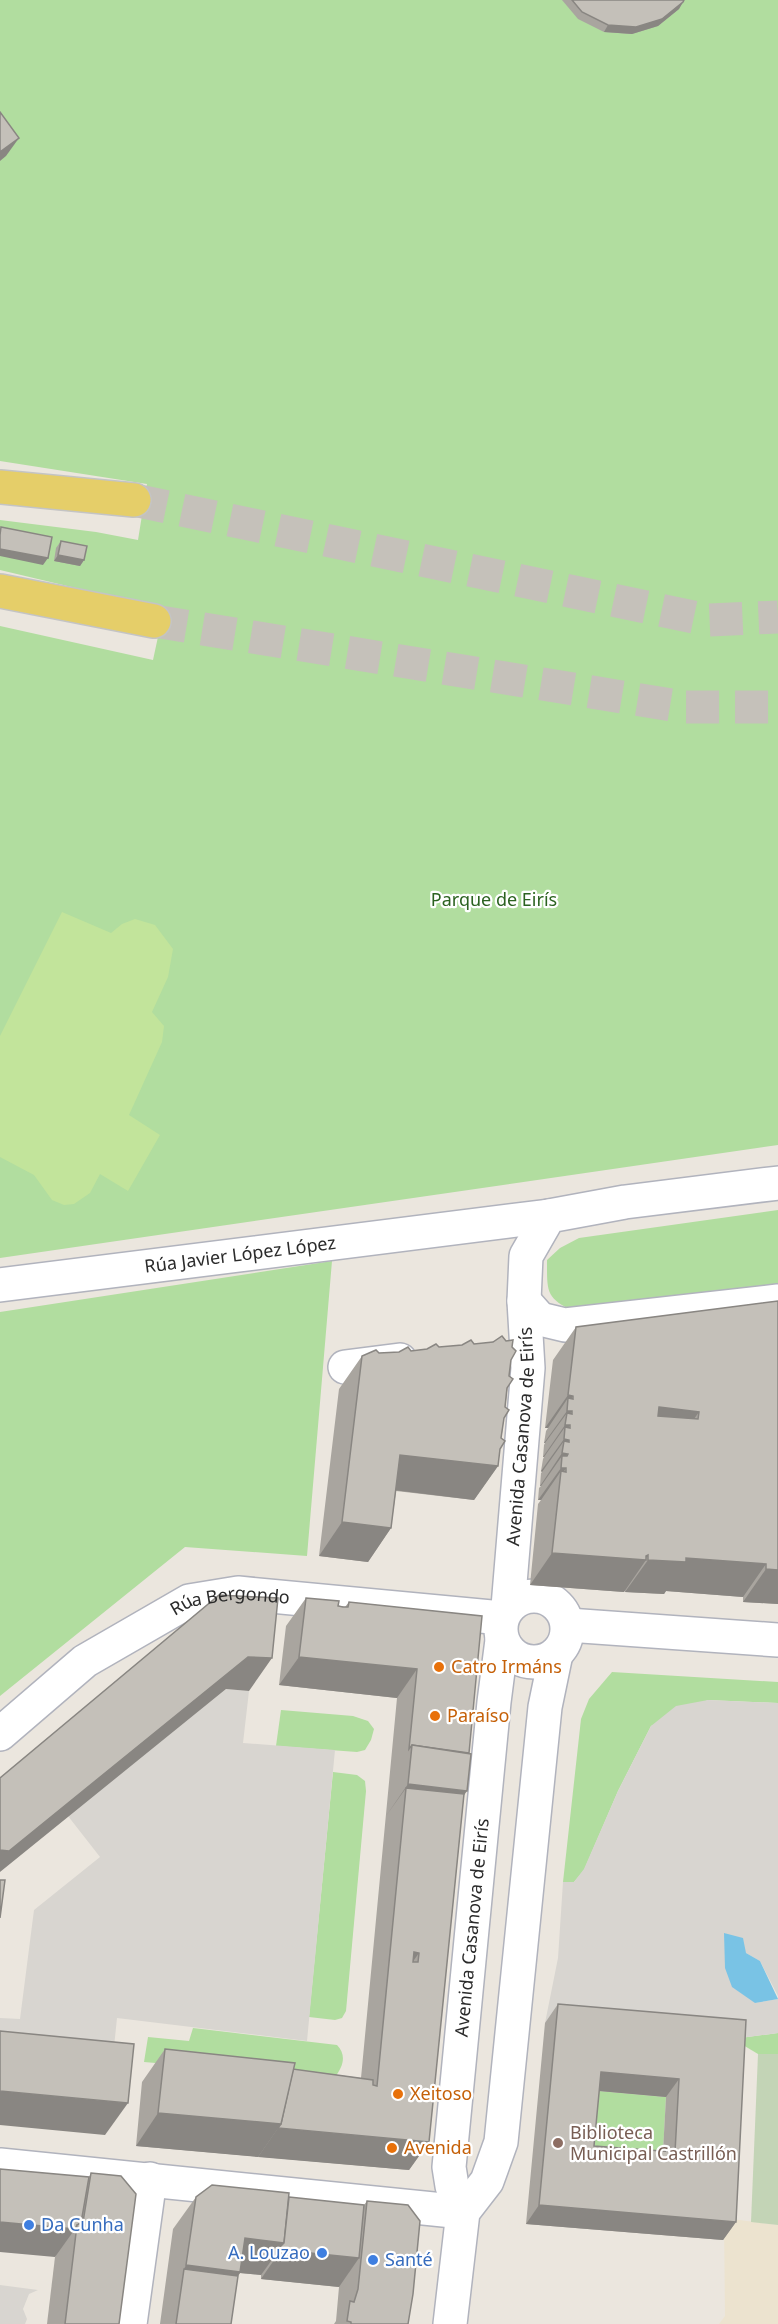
<svg xmlns="http://www.w3.org/2000/svg" width="778" height="2324" font-family="'Noto Sans',sans-serif">
  <style>
    .education { fill: #ece3cf }
    .green { fill: #b1dd9f }
    .cemetery { fill: #c3d4b6 }
    .pitch { fill: #c2e49b }
    .plaza { fill: #d8d5d0 }
    .water { fill: #79c3e5 }
    .lines { fill: none; stroke-linecap: round; stroke-linejoin: round }
    .primary-tunnel { stroke: #c5c1ba; stroke-width: 33; stroke-dasharray: 33 16; stroke-linecap: butt }
    .street-casing { stroke: #b1b3bd; stroke-width: 36 }
    .primary-casing { stroke: #c4c4c4; stroke-width: 36 }
    .street { stroke: #fff; stroke-width: 33 }
    .primary { stroke: #e5ce69; stroke-width: 33 }
    .wall { fill: #a9a59f; fill-rule: evenodd }
    .shaded-wall { fill: #898682 }
    .building { fill: #c4c0b9; stroke: #898682; stroke-width: 1.5; fill-rule: evenodd }
    .food-dot { fill: #e8710a; stroke: #fff; stroke-width: 2 }
    .education-dot { fill: #8d6e63; stroke: #fff; stroke-width: 2 }
    .shop-dot { fill: #3f7fe0; stroke: #fff; stroke-width: 2 }
    .labels { text-anchor: middle; stroke-width: 4.5; stroke-linejoin: round; paint-order: stroke }
    .park-label { font-size: 18px; fill: #2b6220; stroke: #fff }
    .street-label { font-size: 18px; fill: #2b2b2b; stroke: #fff }
    .food-label { font-size: 18px; fill: #c56008; stroke: #fff; text-anchor: start }
    .education-label { font-size: 18px; fill: #785e54; stroke: #fff; text-anchor: start }
    .shop-label { font-size: 18px; fill: #366cbe; stroke: #fff; text-anchor: start }
  </style>
  <rect width="100%" height="100%" fill="#ebe6de"/>
  <!-- education -->
  <path class="education" d="M724,2218L778,2225V2324H719L725,2316Z"/>
  <!-- green -->
  <g class="green">
    <path d="M0,0H778V1145L0,1258V626L153,660L164,609L0,570V520L96,532L138,540L147,484L0,461Z"/>
    <path d="M778,1210V1287L579,1314C546,1298 547,1295 547,1260L560,1248L579,1238Z"/>
    <path d="M332,1261L307,1556L185,1547L0,1696V1312Z"/>
    <path d="M612,1672L778,1682V1703L708,1700L651,1726L618,1791L584,1870L574,1882H563L581,1719L589,1699Z"/>
    <path d="M281,1710L353,1716L368,1721L374,1729L371,1740L365,1750L357,1752L276,1746Z"/>
    <path d="M333,1772L357,1775L365,1781L366,1791L346,2011L342,2018L335,2020L309,2017Z"/>
    <path d="M193,2028L337,2045C347,2055 343,2067 335,2077L328,2078L144,2062L148,2037L189,2041Z"/>
    <path d="M778,2033V2054H758L733,2039Z"/>
    <path d="M588,2090L666,2097L662,2171L581,2164Z"/>
  </g>
  <!-- cemetery -->
  <path class="cemetery" d="M758,2054H778V2225L751,2222Z"/>
  <!-- pitch -->
  <path class="pitch" d="M62,912L111,933L122,924L135,919L155,925L173,949L168,977L152,1012L164,1026L162,1042L129,1115L160,1135L128,1191L100,1174L90,1193L74,1204L64,1205L52,1200L34,1175L0,1157V1036Z"/>
  <!-- plaza -->
  <g class="plaza">
    <path d="M226,1689L249,1691L243,1743L335,1750L307,2041L117,2018L111,2076L0,2066V2018L20,2019L34,1910L100,1857L68,1816Z"/>
    <path d="M708,1700L778,1703V1996L760,1961L746,1953L725,1933L755,2003L778,1999V2033L733,2039L545,2023L558,1958L563,1882H574L584,1869L618,1791L651,1726L676,1706Z"/>
    <path d="M0,2285L38,2290L29,2294L23,2309L27,2319L25,2324H0Z"/>
  </g>
  <!-- water -->
  <path class="water" d="M724,1933L743,1938L746,1953L760,1961L778,1999L755,2003L732,1987L725,1968Z"/>
  <g class="lines">
    <!-- primary-tunnel -->
    <g class="primary-tunnel">
      <path d="M134,500L708,620L778,617"/>
      <path d="M154,621L684,707H778"/>
    </g>
    <!-- street casing -->
    <g class="street-casing">
      <g id="street">
        <path id="s1" d="M0,1285L549,1216"/>
        <path d="M524,1301L540,1319L565,1325L778,1301"/>
        <path d="M345,1367L400,1360"/>
        <circle cx="534" cy="1629" r="33"/>
        <path id="s2" d="M508,1607L528,1368L524,1301L526,1256L549,1216L625,1202L778,1183"/>
        <path d="M568,1625L778,1640"/>
        <path id="s3" d="M0,1734L85,1661L189,1601L238,1593L502,1618"/>
        <path d="M0,2165L463,2212"/>
        <path id="s4" d="M463,2212L452,2186L449,2167L494,1702L502,1640"/>
        <path d="M130,2324L150,2179"/>
        <path d="M450,2324L463,2212L487,2181L501,2142L545,1707L556,1654"/>
      </g>
    </g>
    <!-- primary casing -->
    <g class="primary-casing">
      <g id="primary">
        <path d="M0,487L134,500"/>
        <path d="M0,591L154,621"/>
      </g>
    </g>
    <!-- street -->
    <use href="#street" class="street"/>
    <!-- primary -->
    <use href="#primary" class="primary"/>
  </g>
  <!-- wall -->
  <g class="wall">
    <path d="M562,0H684L679,9L658,26L632,34L604,32L578,19Z"/>
    <path d="M61,541L84,560L80,566L54,561L56,548Z"/>
    <path d="M778,1301V1604L743,1602V1597L666,1591L664,1594L625,1592V1590L624,1592L530,1585L538,1504L541,1500H538L539,1488L541,1486H540L541,1473L542,1472L541,1471L543,1459L544,1457H543L544,1445L545,1443H544L546,1431L548,1428H545L553,1360L576,1327Z"/>
    <path d="M474,1344L511,1360L498,1466L474,1500L396,1491L391,1528L368,1562L319,1556L339,1389L362,1356Z"/>
    <path d="M306,1598L345,1607L349,1602L482,1616L429,2142L409,2170L136,2146L142,2082L165,2049L293,2069L361,2078L397,1698L279,1685L286,1626Z"/>
    <path d="M558,2004L746,2020L736,2222L723,2240L526,2224L545,2023ZM599,2091L666,2097L663,2151L594,2146Z"/>
    <path d="M91,2173L119,2324H47L55,2257L89,2177Z"/>
    <path d="M196,2197H289L364,2205L367,2201L408,2324H334L336,2321L339,2287L261,2279V2275L240,2273L238,2276L231,2324H160L173,2229Z"/>
  </g>
  <!-- shaded-wall -->
  <g class="shaded-wall">
    <path d="M683,2L679,9L658,26L632,34L604,32L608,25Z"/>
    <path d="M19,138L6,156L0,161V152Z"/>
    <path d="M0,549L48,558L43,565L0,556Z"/>
    <path d="M58,555L84,560L80,566L54,561Z"/>
    <path d="M568,1395L573,1396L568,1404V1398L548,1428H545Z"/>
    <path d="M659,1407L699,1412L676,1444L637,1439Z"/>
    <path d="M567,1411H572L566,1419L567,1413L545,1443H544Z"/>
    <path d="M565,1425H570L564,1434L565,1427L544,1457H543Z"/>
    <path d="M564,1439L569,1440L563,1448L564,1441L542,1472L541,1471Z"/>
    <path d="M562,1453L568,1454L561,1463L562,1456L541,1486H540Z"/>
    <path d="M400,1455L498,1466L474,1500L377,1488Z"/>
    <path d="M561,1468H566L561,1476V1471L541,1500H538Z"/>
    <path d="M342,1522L391,1528L368,1562L319,1556Z"/>
    <path d="M552,1553L646,1556L648,1555L645,1560H646L624,1592L530,1585Z"/>
    <path d="M686,1558L766,1564L743,1597L666,1591L664,1594L625,1592L648,1560Z"/>
    <path d="M766,1569L778,1570V1604L743,1602Z"/>
    <path d="M248,1657L272,1658L249,1691L226,1689L0,1872V1850Z"/>
    <path d="M299,1657L417,1669L397,1698L279,1685Z"/>
    <path d="M408,1784L467,1791L444,1823L406,1788L386,1816Z"/>
    <path d="M414,1952L419,1953L399,1981Z"/>
    <path d="M601,2072L679,2079L666,2097L588,2090Z"/>
    <path d="M0,2091L128,2103L105,2135L0,2125Z"/>
    <path d="M158,2113L281,2124L258,2157L136,2146Z"/>
    <path d="M278,2128L429,2142L409,2170L258,2157Z"/>
    <path d="M539,2205L736,2222L723,2240L526,2224Z"/>
    <path d="M0,2222L75,2229L55,2257L0,2252Z"/>
    <path d="M245,2238L284,2243L261,2275L240,2273L218,2304L184,2269L186,2265Z"/>
    <path d="M281,2250L359,2258L339,2287L261,2279Z"/>
  </g>
  <!-- building -->
  <g class="building">
    <path d="M572,0H684L683,2L662,19L636,27L608,25L582,12Z"/>
    <path d="M0,112L19,138L0,152Z"/>
    <path d="M1,527L52,537L48,558L0,549V535Z"/>
    <path d="M61,541L87,546L84,560L58,555Z"/>
    <path d="M778,1301V1570L766,1569V1564L686,1558V1562L648,1560V1555L646,1556V1560L552,1553L561,1471L566,1472V1468H561L562,1456H567L568,1454L562,1453L564,1441L569,1442V1440L564,1439L565,1427L570,1428V1425H565L567,1413L572,1414V1411H567L568,1398L573,1399V1396L568,1395L576,1327ZM659,1407L699,1412L698,1419L658,1416Z"/>
    <path d="M502,1336L506,1341L513,1340L512,1347L516,1351L511,1360L509,1376L513,1379L507,1388L505,1407L509,1410L504,1418L501,1438L505,1441L500,1449L498,1466L400,1455L391,1528L342,1522L362,1356L376,1350L379,1353L399,1352L408,1347L411,1351L427,1349L436,1344L439,1347L462,1345L471,1340L474,1344L493,1342Z"/>
    <path d="M219,1595L278,1598L272,1658L248,1657L9,1851L0,1850V1778Z"/>
    <path d="M306,1598L339,1601L338,1606L343,1607H348L349,1602L482,1616L469,1753L412,1745L409,1749L417,1669L299,1657Z"/>
    <path d="M412,1745L471,1754L467,1791L408,1784Z"/>
    <path d="M406,1788L464,1794L429,2142L278,2128L281,2124L293,2069L373,2080V2085L377,2086ZM414,1952L419,1953L418,1962H413Z"/>
    <path d="M0,1880H5L0,1918Z"/>
    <path d="M558,2004L746,2020L736,2222L539,2205ZM601,2072L679,2079L675,2152L594,2146Z"/>
    <path d="M0,2031L134,2044L128,2103L0,2091Z"/>
    <path d="M165,2049L295,2063L281,2124L158,2113Z"/>
    <path d="M0,2169L89,2177L81,2223L77,2225L75,2229L0,2222Z"/>
    <path d="M91,2173L121,2176L136,2194L119,2324H65L77,2225L83,2222Z"/>
    <path d="M212,2185L289,2193L284,2243L245,2238L240,2272L186,2265L196,2197Z"/>
    <path d="M289,2197L364,2205L359,2258L281,2250V2246L284,2243Z"/>
    <path d="M367,2201L408,2205L420,2221L413,2294L408,2324H351V2322L347,2321L350,2301L354,2302L358,2289Z"/>
    <path d="M184,2269L238,2276L231,2324H176Z"/>
  </g>
  <!-- markers -->
  <g class="food-dot">
    <circle cx="439" cy="1667" r="6"/>
    <circle cx="435" cy="1716" r="6"/>
    <circle cx="398" cy="2094" r="6"/>
    <circle cx="392" cy="2148" r="6"/>
  </g>
  <circle class="education-dot" cx="558" cy="2143" r="6"/>
  <g class="shop-dot">
    <circle cx="29" cy="2225" r="6"/>
    <circle cx="322" cy="2253" r="6"/>
    <circle cx="373" cy="2260" r="6"/>
  </g>
  <g class="labels">
    <!-- park labels -->
    <g class="park-label">
      <text x="494" y="906">Parque de Eirís</text>
    </g>
    <!-- street labels -->
    <g class="street-label">
      <text dy="6" stroke="none"><textPath href="#s1" startOffset="242">Rúa Javier López López</textPath></text>
      <text dy="6" stroke="none"><textPath href="#s2" startOffset="171">Avenida Casanova de Eirís</textPath></text>
      <text dy="6" stroke="none"><textPath href="#s3" startOffset="273">Rúa Bergondo</textPath></text>
      <text dy="6" stroke="none"><textPath href="#s4" startOffset="288">Avenida Casanova de Eirís</textPath></text>
    </g>
    <!-- food labels -->
    <g class="food-label">
      <text x="451" y="1673">Catro Irmáns</text>
      <text x="447" y="1722">Paraíso</text>
      <text x="410" y="2100">Xeitoso</text>
      <text x="404" y="2154">Avenida</text>
    </g>
    <!-- education labels -->
    <g class="education-label">
      <text x="570" y="2139">Biblioteca<tspan x="570" dy="21">Municipal Castrillón</tspan></text>
    </g>
    <!-- shop labels -->
    <g class="shop-label">
      <text x="41" y="2231">Da Cunha</text>
      <text x="310" y="2259" text-anchor="end">A. Louzao</text>
      <text x="385" y="2266">Santé</text>
    </g>
  </g>
</svg>
